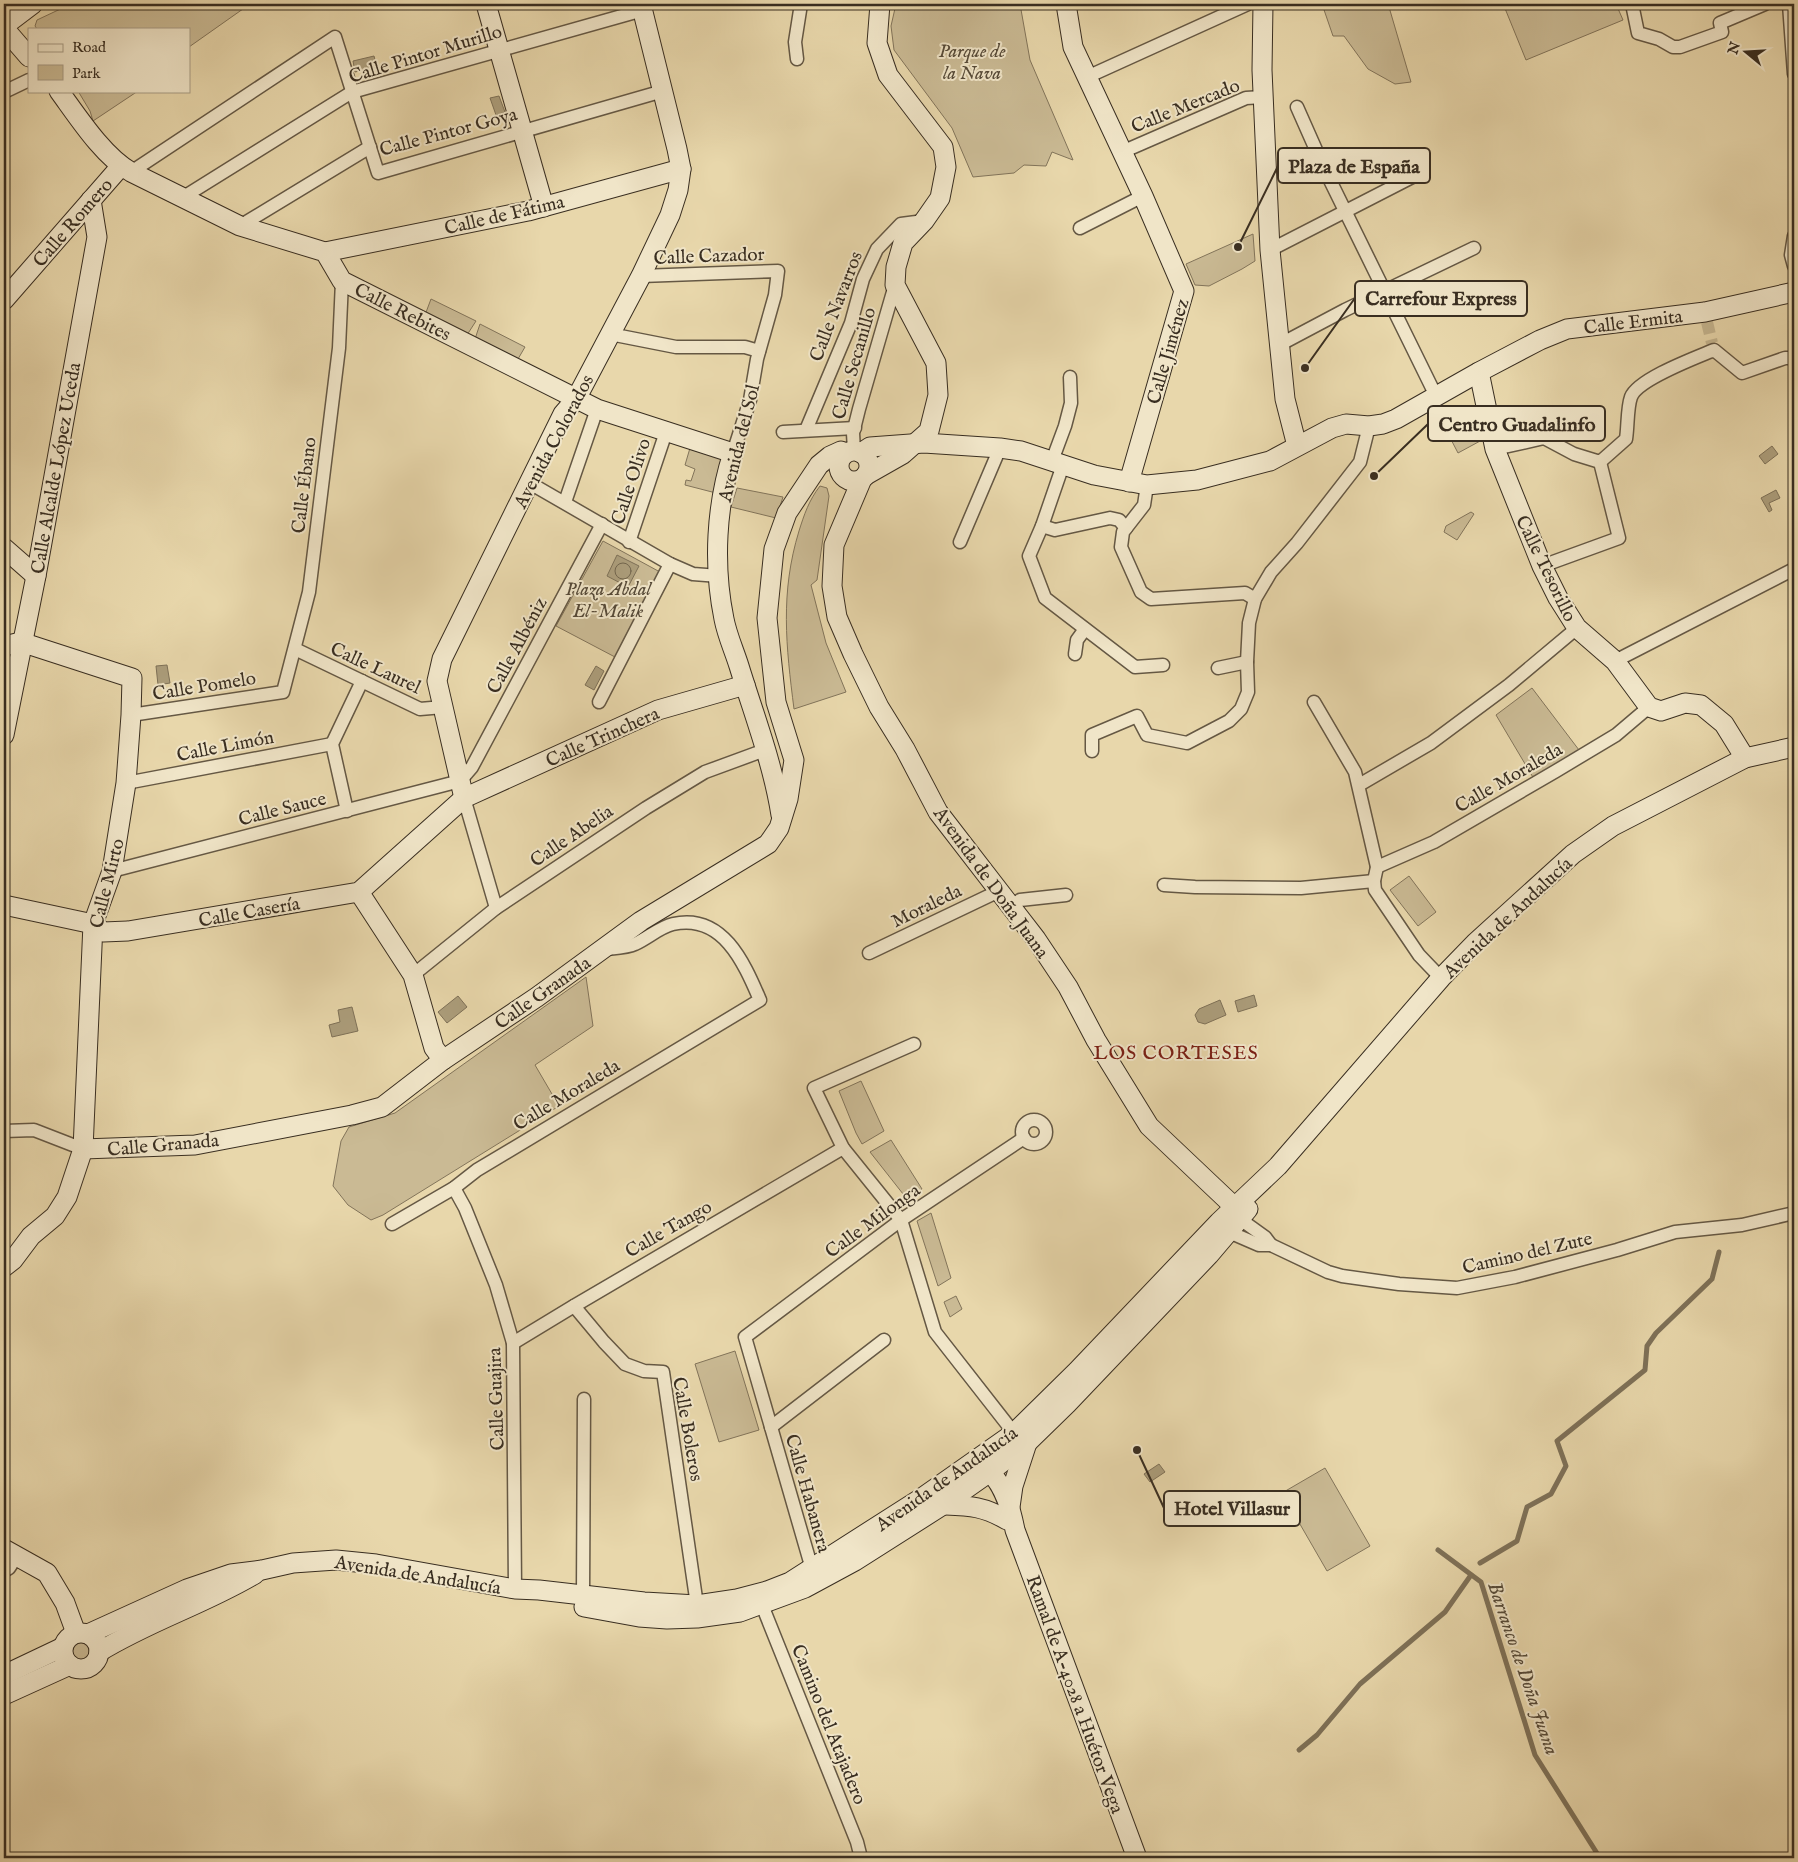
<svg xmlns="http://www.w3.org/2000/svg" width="1798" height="1862" font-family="'IM FELL English',serif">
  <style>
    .green { fill: #caba94; stroke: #82745a }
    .water { fill: #ac9e7c; stroke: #7e7158 }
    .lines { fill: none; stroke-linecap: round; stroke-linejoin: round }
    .shore { stroke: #72664e; stroke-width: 1 }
    .stream { stroke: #7e7158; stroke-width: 5 }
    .street-tunnel { stroke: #c5b58f; stroke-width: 12; stroke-dasharray: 12 6; stroke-linecap: butt }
    .street-casing { stroke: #655844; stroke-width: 15 }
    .secondary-casing { stroke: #392e21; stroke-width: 21 }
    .street { stroke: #f0e5c8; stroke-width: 12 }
    .secondary { stroke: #f0e5c8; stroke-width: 19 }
    .labels { text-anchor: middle; stroke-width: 4; stroke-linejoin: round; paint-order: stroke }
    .park-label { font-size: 19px; font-style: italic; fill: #564a38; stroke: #f0e5c8 }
    .street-label { font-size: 19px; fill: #392e21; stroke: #f0e5c8 }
    .neighbourhood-label { font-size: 20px; letter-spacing: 1px; fill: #7a1f14; stroke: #f0e5c8 }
    .water-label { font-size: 20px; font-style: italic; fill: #564a38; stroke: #f0e5c8 }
    .leader { fill: none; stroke: #392e21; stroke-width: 2 }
    .callout-dot { fill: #392e21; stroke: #f0e5c8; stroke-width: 2 }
    .callout { fill: #f0e5c8; stroke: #392e21; stroke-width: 2 }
    .callout-label { font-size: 20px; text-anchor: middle; font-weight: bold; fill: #392e21 }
  </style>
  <rect width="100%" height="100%" fill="#e8d7ab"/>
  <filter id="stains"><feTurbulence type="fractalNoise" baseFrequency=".004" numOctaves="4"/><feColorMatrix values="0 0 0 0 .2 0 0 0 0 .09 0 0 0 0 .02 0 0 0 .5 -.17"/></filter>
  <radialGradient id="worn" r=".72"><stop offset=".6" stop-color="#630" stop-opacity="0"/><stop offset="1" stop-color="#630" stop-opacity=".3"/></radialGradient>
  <!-- green -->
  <g class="green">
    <path d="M71,4H250L189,47V29H37L35,26L37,20Z"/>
    <path d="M896,4H1020L1030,60L1073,160L1052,152L1046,166L1024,165L1014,173L973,177L952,128L894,50L891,26Z"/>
    <path d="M1322,4H1401L1389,7L1411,82L1395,84L1368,69L1344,36H1333Z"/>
    <path d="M1510,4H1616L1623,20L1526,60L1504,6Z"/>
    <path d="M78,91H138L93,121L90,111Z"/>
    <path d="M1253,234L1255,261L1242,269L1209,286L1195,285L1186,264Z"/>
    <path d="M431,299L476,321L467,335L425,315Z"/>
    <path d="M480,324L525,347L518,359L475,339Z"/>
    <path d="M1467,412L1482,440L1458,453L1443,424Z"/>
    <path d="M690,448L722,459L716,493L685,485L686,480L691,481L695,469L685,465Z"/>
    <path d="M820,486L827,488L829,496L817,580L811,585L826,643L846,692L794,709C786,646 780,593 799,531C804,515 809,500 820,486Z"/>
    <path d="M737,488L783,497L776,518L731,507Z"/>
    <path d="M1471,512L1474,514L1457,540L1444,532L1446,526Z"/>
    <path d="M603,541L660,572L615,657L556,626Z"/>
    <path d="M1532,688L1579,750L1534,779L1496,715Z"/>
    <path d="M1409,876L1436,912L1418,926L1390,890Z"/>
    <path d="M586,977L593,1026L535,1065L559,1106L383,1215L371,1220L348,1205L333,1186L341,1141L349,1127L395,1113Z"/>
    <path d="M861,1081L884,1131L862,1144L856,1133L839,1091Z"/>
    <path d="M891,1140L922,1189L907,1199L870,1152Z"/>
    <path d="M931,1213L951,1278L938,1286L917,1221Z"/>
    <path d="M956,1296L962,1309L950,1317L944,1302Z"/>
    <path d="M735,1351L759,1430L719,1442L695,1364Z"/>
    <path d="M1325,1468L1370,1546L1327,1571L1282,1493Z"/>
    <circle cx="82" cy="1651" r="10"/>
  </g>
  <!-- water -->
  <g class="water">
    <path d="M374,56L377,67L355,72L353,61Z"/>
    <path d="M499,96L505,112L496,115L490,98Z"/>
    <path d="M1772,446L1778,454L1765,464L1759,456Z"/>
    <path d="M1776,490L1780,498L1769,503L1772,510L1769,512L1761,498Z"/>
    <path d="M617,555L639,566L628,587L607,576Z"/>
    <path d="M167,665L170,683L158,685L156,666Z"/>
    <path d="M596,666L604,671L594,690L585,685Z"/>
    <path d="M1254,995L1257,1006L1238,1012L1235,1001Z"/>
    <path d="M458,996L467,1007L447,1023L438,1012Z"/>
    <path d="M1220,1000L1226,1015L1205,1024L1198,1022L1195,1015L1199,1009Z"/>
    <path d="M352,1007L358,1031L332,1037L329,1025L340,1022L338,1010Z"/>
    <path d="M1159,1464L1165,1472L1150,1482L1144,1474Z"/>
  </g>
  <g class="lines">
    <!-- shore -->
    <circle class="shore" cx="623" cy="571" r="8"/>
    <!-- stream -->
    <g class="stream">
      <path d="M1438,1550L1481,1582L1535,1755L1600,1858"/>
      <path d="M1480,1563L1517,1541L1527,1507L1551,1494L1566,1466L1557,1441L1645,1370L1647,1346L1656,1333L1712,1279L1719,1252"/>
      <path d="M1299,1750L1317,1735L1360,1684L1445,1612L1471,1575"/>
    </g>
    <!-- street-tunnel -->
    <path class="street-tunnel" d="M1707,322L1712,343"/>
    <!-- street casing -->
    <g class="street-casing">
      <g id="street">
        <path d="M1632,4L1638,33L1659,39L1673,47H1680L1722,32L1720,23L1765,4"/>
        <path d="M1789,4L1794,74"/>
        <path d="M797,59L795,42L801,4"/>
        <path d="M1087,77L1248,4"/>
        <path d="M4,92L29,80"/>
        <path d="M1297,107L1324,168L1436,396"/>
        <path d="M1122,152L1246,98L1263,97"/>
        <path d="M131,172L335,37L378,173L663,91"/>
        <path d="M182,198L352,92L643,10"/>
        <path d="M240,226L370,147"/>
        <path d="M1080,228L1143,196"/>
        <path d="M1794,236L1791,255L1794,266"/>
        <path d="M1270,250L1420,173"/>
        <path d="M641,276L778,271L775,295L757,359L750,400L733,453"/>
        <path d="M610,334L676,347H745L759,351"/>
        <path d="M1279,345L1345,310L1474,248"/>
        <path d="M806,430L851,323L863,279L877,249L901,224L924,221"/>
        <path d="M783,432L855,428"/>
        <path d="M1495,449L1544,438L1574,454L1600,462L1626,439C1628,427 1627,408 1631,397C1638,379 1695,358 1714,350L1742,373L1785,358H1794"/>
        <path d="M854,451L853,433L859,409L895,285"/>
        <path d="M1052,461L1065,426L1071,403L1070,377"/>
        <path d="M1063,465L1042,526L1029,556L1045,598L1135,667L1163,665"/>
        <path d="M528,482L670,564L693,574L719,576"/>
        <path d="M1147,485L1144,505L1123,532L1121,547L1141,592L1151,599L1245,593L1255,599"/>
        <path d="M565,502L597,409"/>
        <path d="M1042,526L1055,530L1110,518L1119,520L1126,528"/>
        <path d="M629,542L666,432"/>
        <path d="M960,542L1000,448"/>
        <path d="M1542,566L1619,538L1600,462"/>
        <path d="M295,649L420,709L443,707"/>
        <path d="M1075,654L1077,640L1085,629"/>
        <path d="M1615,661L1794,569"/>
        <path d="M1218,668L1247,662"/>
        <path d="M599,702L670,564"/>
        <path d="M1314,702L1355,772L1377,867L1374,881L1375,890L1419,955L1441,978"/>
        <path d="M131,715L283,692L309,592L339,348L342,281"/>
        <path d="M1092,751V735L1137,716L1147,735L1187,743L1229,721L1241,709L1248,692L1247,662L1249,623L1255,599L1271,572L1297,543L1360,462L1369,426"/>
        <path d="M126,783L332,744"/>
        <path d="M1359,785L1431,743L1509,685L1577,628"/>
        <path d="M464,798L496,908"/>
        <path d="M347,811L332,744L362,681"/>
        <path d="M1377,867L1434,842L1556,771L1616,735L1649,707"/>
        <path d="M112,871L460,781L472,767L602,524"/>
        <path d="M1164,885L1195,887L1301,888L1374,881"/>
        <path d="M1012,906L1020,900L1066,895"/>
        <path d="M869,953L999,891"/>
        <path d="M413,975L496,908L646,808L705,772L765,750"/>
        <path d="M914,1044L814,1088L843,1148L901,1220L935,1332L1014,1433"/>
        <circle cx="1034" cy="1132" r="12"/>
        <path d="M4,1131L34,1130L83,1149"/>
        <path d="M454,1188L465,1208L496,1285L513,1343L515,1589"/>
        <path d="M1240,1219L1265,1237L1271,1245"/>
        <path d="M392,1224L454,1188L477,1170L760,1000C744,963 723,913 673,924C660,927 648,938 635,944C627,948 615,948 605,949"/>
        <path d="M1229,1232L1259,1245H1271L1328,1272L1342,1276L1399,1284L1457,1288L1515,1277L1617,1250L1675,1232L1742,1225L1794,1213"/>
        <path d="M574,1306L604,1342L625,1364L644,1371L663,1372L697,1605"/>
        <path d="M513,1343L574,1306L843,1148"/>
        <path d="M771,1427L884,1340"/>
        <path d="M812,1569L745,1337L901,1220L1024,1138"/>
        <path d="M4,1571L9,1568L17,1556"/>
        <path d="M583,1596L584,1399"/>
        <path d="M762,1605L857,1842L861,1858"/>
      </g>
    </g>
    <!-- secondary casing -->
    <g class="secondary-casing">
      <g id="secondary">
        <path d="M486,4L544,207"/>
        <path d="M1066,4L1073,47L1143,196L1184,291L1129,482"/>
        <path d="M1263,4L1262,70L1270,250L1285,399L1297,446"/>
        <path d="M4,26L33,4"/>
        <path d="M4,28L29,57"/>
        <path d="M59,91C78,117 103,156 131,172L240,226L325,252L342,281L597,409L733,453C716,505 713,565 724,619C727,635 734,650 739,666C754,715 773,764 781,815"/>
        <path d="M325,252L528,211L681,169"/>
        <path d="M4,300L121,166"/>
        <path d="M1479,372L1495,449L1542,566L1558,598L1577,628L1615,661L1649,707L1661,711L1685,703L1701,705L1724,724L1745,758"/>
        <circle cx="854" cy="466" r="15"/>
        <path d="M861,453L870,447L924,443L1000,448L1021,451L1094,475L1147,485L1197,480L1270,461L1332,428L1346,424L1369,426L1383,424L1396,419L1479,372L1540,340L1567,329L1705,312L1794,292"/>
        <path d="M866,475L903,454L929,431L938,395L936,363L895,285L896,267L903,243L924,221L940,198L946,167L943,147L888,75L877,43L880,4"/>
        <path d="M862,479L834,545L832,586L837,617L853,654L879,707L905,749L938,812L1036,939L1068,987L1096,1040L1149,1126L1243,1215"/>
        <path d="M4,548L36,576"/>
        <path d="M4,646L21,642L132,678L131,715L126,783L112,871L93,924L83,1149L67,1197L55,1216L31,1236L13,1260L4,1267"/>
        <path d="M4,735L36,576L97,237L91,200"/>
        <path d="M464,798L437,681L442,659L563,414L576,399L641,276L670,215L678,190L681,169L677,149L641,4"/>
        <path d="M359,892L413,975L434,1048L443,1060"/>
        <path d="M4,905L93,924L103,932L128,931L359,892L464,798L658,710L745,685"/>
        <path d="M83,1149L195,1145L352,1115L382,1107L443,1060L537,997L641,921L768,844L779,828L788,799L794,760L776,702L767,618L774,549L787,513L819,465L830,456L841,451L846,453"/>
        <path d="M990,1472C1005,1487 1011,1510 1015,1530L1137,1858"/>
        <path d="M943,1505C970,1506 983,1506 1007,1520"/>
        <path d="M1010,1507L1013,1486L1027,1443"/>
        <path d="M4,1549L47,1573L65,1603L76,1633"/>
        <path d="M584,1607L639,1617L667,1619L697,1618L740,1612L805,1588L855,1561L943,1505L990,1472L1028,1442L1067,1404L1209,1255L1248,1209"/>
        <circle cx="81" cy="1651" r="18"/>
        <path d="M88,1634L187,1589L231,1574L262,1570L293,1563L336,1560L376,1564L515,1589L539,1590L644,1602L697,1605L737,1599L767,1591L790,1582L923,1497L1014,1433L1077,1371L1219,1222L1278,1166L1441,978L1475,943L1573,854L1613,826L1745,758L1794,747"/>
        <path d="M99,1652C149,1621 205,1604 255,1574"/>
        <path d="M4,1675L63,1647"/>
        <path d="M4,1695L70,1665"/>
      </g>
    </g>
    <!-- street -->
    <use href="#street" class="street"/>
    <!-- secondary -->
    <use href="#secondary" class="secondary"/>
  </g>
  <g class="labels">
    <!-- park labels -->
    <g class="park-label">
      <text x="972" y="57">Parque de<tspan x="972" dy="22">la Nava</tspan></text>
      <text x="608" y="595">Plaza Abdal<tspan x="608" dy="22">El-Malik</tspan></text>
    </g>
    <!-- street labels -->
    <g class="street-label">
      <text transform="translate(425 53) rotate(-17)" y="7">Calle Pintor Murillo</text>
      <text transform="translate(1185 105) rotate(-22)" y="7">Calle Mercado</text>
      <text transform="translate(448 131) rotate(-15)" y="7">Calle Pintor Goya</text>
      <text transform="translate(504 214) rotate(-13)" y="7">Calle de Fátima</text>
      <text transform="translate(72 222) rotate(-49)" y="7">Calle Romero</text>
      <text transform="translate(709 255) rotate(-2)" y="7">Calle Cazador</text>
      <text transform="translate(835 306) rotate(-69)" y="7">Calle Navarros</text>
      <text transform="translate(403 311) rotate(27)" y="7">Calle Rebites</text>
      <text transform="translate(1633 321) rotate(-7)" y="7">Calle Ermita</text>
      <text transform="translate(1167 351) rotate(-74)" y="7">Calle Jiménez</text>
      <text transform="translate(853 363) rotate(-74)" y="7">Calle Secanillo</text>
      <text transform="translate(553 441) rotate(-62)" y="7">Avenida Colorados</text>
      <text transform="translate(738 443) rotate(-76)" y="7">Avenida del Sol</text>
      <text transform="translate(55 468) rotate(-80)" y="7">Calle Alcalde López Uceda</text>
      <text transform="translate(630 481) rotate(-72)" y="7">Calle Olivo</text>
      <text transform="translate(303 485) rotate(-83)" y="7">Calle Ébano</text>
      <text transform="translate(1547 568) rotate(64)" y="7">Calle Tesorillo</text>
      <text transform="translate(516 645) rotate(-62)" y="7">Calle Albéniz</text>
      <text transform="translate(376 667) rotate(25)" y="7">Calle Laurel</text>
      <text transform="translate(204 685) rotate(-9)" y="7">Calle Pomelo</text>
      <text transform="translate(602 736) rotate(-24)" y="7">Calle Trinchera</text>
      <text transform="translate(225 745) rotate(-11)" y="7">Calle Limón</text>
      <text transform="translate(1508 777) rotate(-30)" y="7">Calle Moraleda</text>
      <text transform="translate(282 808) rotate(-14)" y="7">Calle Sauce</text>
      <text transform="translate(571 835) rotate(-34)" y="7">Calle Abelia</text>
      <text transform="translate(992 882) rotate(54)" y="7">Avenida de Doña Juana</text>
      <text transform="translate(106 883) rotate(-76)" y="7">Calle Mirto</text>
      <text transform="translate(926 905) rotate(-26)" y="7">Moraleda</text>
      <text transform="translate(249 911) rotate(-10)" y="7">Calle Casería</text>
      <text transform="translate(1507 917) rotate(-43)" y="7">Avenida de Andalucía</text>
      <text transform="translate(542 992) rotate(-35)" y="7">Calle Granada</text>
      <text transform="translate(566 1094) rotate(-31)" y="7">Calle Moraleda</text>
      <text transform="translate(163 1144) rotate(-5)" y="7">Calle Granada</text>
      <text transform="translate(872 1220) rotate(-36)" y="7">Calle Milonga</text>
      <text transform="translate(668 1228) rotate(-30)" y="7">Calle Tango</text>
      <text transform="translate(1527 1252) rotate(-13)" y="7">Camino del Zute</text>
      <text transform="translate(495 1399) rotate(-92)" y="7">Calle Guajira</text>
      <text transform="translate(689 1429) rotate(80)" y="7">Calle Boleros</text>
      <text transform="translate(946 1478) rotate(-35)" y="7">Avenida de Andalucía</text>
      <text transform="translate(809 1493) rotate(74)" y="7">Calle Habanera</text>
      <text transform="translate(418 1574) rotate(9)" y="7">Avenida de Andalucía</text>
      <text transform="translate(1076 1694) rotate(70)" y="7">Ramal de A-4028 a Huétor Vega</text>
      <text transform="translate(830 1724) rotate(68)" y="7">Camino del Atajadero</text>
    </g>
    <!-- neighbourhood labels -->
    <g class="neighbourhood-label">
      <text x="1176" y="1059">LOS CORTESES</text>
    </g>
    <!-- water labels -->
    <g class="water-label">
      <text transform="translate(1524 1668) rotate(71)" y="7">Barranco de Doña Juana</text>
    </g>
  </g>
  <!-- callouts -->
  <path class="leader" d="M1238 247L1278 166M1305 368L1355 298M1374 476L1428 424M1137 1450L1164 1508"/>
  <g class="callout-dot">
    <circle cx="1238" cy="247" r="5"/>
    <circle cx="1305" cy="368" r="5"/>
    <circle cx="1374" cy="476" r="5"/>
    <circle cx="1137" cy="1450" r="5"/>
  </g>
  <g class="callout">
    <rect x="1278" y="148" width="152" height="35" rx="5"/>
    <rect x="1355" y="281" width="172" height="35" rx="5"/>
    <rect x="1428" y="406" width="177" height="35" rx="5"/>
    <rect x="1164" y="1491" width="136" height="35" rx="5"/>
  </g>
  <g class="callout-label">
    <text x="1354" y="173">Plaza de España</text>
    <text x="1441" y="305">Carrefour Express</text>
    <text x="1517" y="431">Centro Guadalinfo</text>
    <text x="1232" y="1515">Hotel Villasur</text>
  </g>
  <!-- margin -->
  <rect width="1798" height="1862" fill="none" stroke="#e8d7ab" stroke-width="20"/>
  <rect x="5" y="5" width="1788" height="1852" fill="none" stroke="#392e21" stroke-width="2.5"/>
  <rect x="10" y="10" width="1778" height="1842" fill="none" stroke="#392e21"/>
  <!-- legend -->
  <rect x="28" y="28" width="162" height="65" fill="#f0e5c8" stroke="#a79c85"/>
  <rect x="38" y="44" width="25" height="8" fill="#f0e5c8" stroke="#a79c85"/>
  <text x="72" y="52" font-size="15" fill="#392e21">Road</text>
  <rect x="38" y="65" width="25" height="15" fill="#caba94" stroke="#a79c85"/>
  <text x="72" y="78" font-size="15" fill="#392e21">Park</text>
  <!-- north arrow -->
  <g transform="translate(1746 52) rotate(288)" stroke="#f0e5c8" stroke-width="4" paint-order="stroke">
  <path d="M0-4L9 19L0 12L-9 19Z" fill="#392e21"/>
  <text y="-8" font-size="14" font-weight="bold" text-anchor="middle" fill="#392e21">N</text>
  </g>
  <rect width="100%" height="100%" filter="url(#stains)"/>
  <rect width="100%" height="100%" fill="url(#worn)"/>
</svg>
